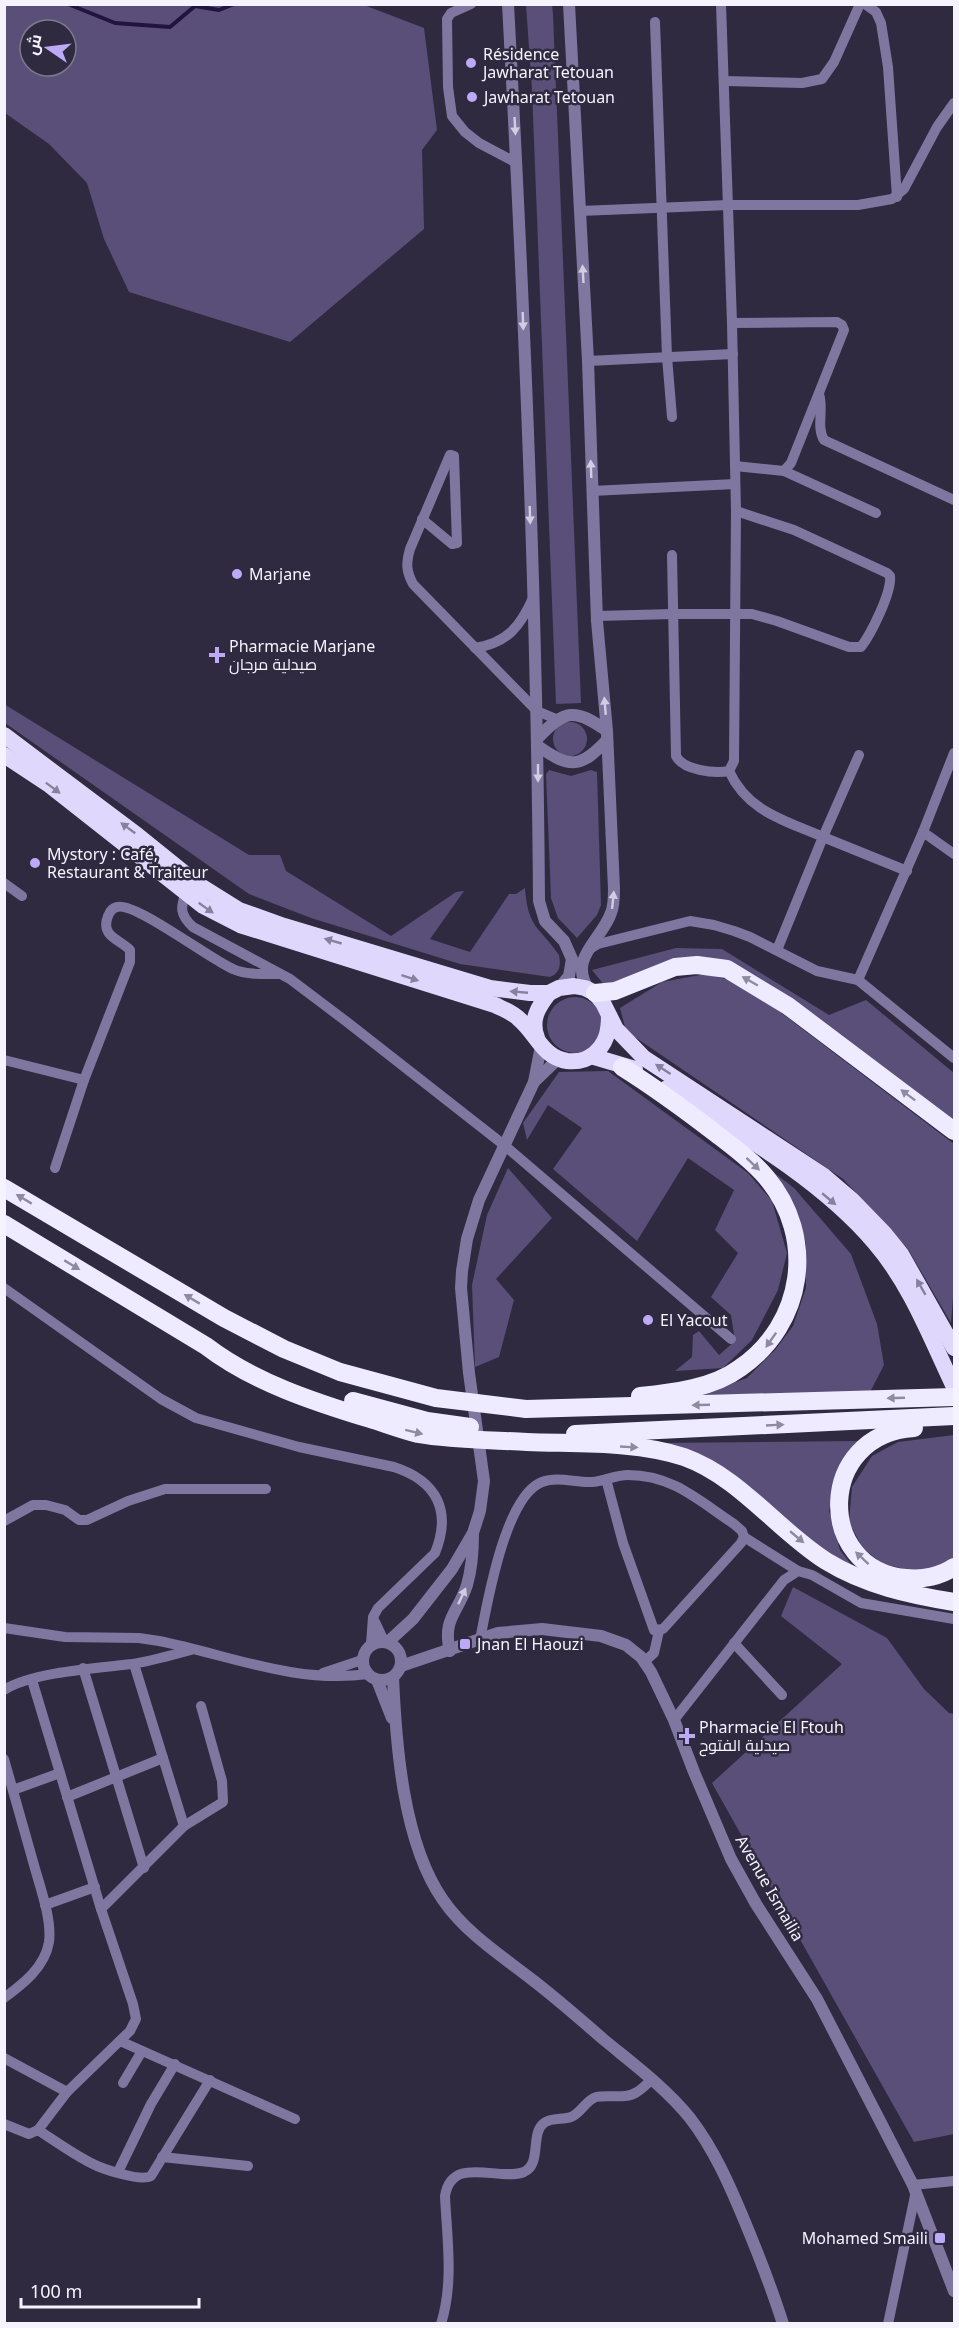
<svg xmlns="http://www.w3.org/2000/svg" width="959" height="2328" font-family="'Noto Sans',Cairo,sans-serif">
  <style>
    .green { fill: #594f79; fill-rule: evenodd }
    .lines { fill: none; stroke-linecap: round; stroke-linejoin: round }
    .stream { stroke: #221440; stroke-width: 4 }
    .minor { stroke: #8077a0; stroke-width: 10 }
    .tertiary { stroke: #8077a0; stroke-width: 12 }
    .trunk { stroke: #dfd8fc; stroke-width: 16 }
    .motorway { stroke: #eeeaff; stroke-width: 18 }
    .oneway { fill: #d2cee2 }
    .oneway2 { fill: #87819e }
    .oneway3 { fill: #8e8a9f }
    .poi-dot { fill: #bcaaf6; stroke: #2f2a3f; stroke-width: 2 }
    .labels { text-anchor: middle; stroke-width: 5; stroke-linejoin: round; paint-order: stroke }
    .poi-label { font-size: 16px; fill: #f5f3fe; stroke: #2f2a3f; text-anchor: start }
    .street-label { font-size: 16px; fill: #f5f3fe; stroke: #2f2a3f }
  </style>
  <rect width="100%" height="100%" fill="#2f2a3f"/>
  <!-- green -->
  <g class="green">
    <path d="M5,4L364,5L424,28L437,130L422,150L424,229L290,342L129,292L104,239L87,183L49,144L5,113ZM30,30H66V66H30Z"/>
    <path d="M526,5H552L553,14L581,703L556,704L532,90Z"/>
    <path d="M4,704L249,855H280L286,871L391,936L456,892L464,891L430,939L470,952L509,894H516L525,888C528,929 539,926 559,955C561,965 560,973 550,977L460,964L311,918L249,894L5,723Z"/>
    <circle cx="570" cy="739" r="17"/>
    <path d="M591,770L597,772L601,905L597,915L577,938L558,918L551,898L546,774L549,770L571,776Z"/>
    <path d="M676,948L722,949L829,1015L866,1000L954,1073V1130L727,968L605,986L592,970Z"/>
    <path d="M705,974L730,980L767,1002L954,1144V1285L951,1323L908,1249L843,1179L626,1031L620,1008L662,982Z"/>
    <circle cx="575" cy="1025" r="28"/>
    <path d="M608,1071L748,1173L772,1201L787,1253L778,1290L752,1340L723,1368L675,1371L692,1357L693,1335L699,1331L719,1355L735,1341L731,1315L711,1297L738,1253L715,1230L734,1190L688,1158L637,1241L553,1169L582,1128L548,1105L527,1140L523,1123L559,1072Z"/>
    <path d="M764,1165L794,1188L851,1254L877,1324L884,1365L870,1392L700,1395L747,1378L775,1350L793,1326L806,1288V1243L792,1203Z"/>
    <path d="M508,1168L552,1218L496,1279L514,1300L499,1357L475,1367L472,1285L487,1215Z"/>
    <path d="M954,1435V1560L924,1573L882,1564L862,1547L849,1522L852,1487L872,1456L898,1442Z"/>
    <path d="M858,1441L840,1465L829,1511L840,1550L858,1573L652,1443Z"/>
    <path d="M793,1587L887,1638L924,1689L949,1713L954,1714V2134L914,2142L712,1783L842,1664L781,1616Z"/>
  </g>
  <g class="lines">
    <!-- stream -->
    <path class="stream" d="M68,4L115,23L170,27L195,6L219,10L234,4"/>
    <!-- minor -->
    <g class="minor">
      <path d="M471,4L451,13L447,19L448,87L452,116L465,132L479,143L517,163"/>
      <path d="M721,4L732,323L837,322L842,325L844,330L791,463L784,471"/>
      <path d="M865,4L876,12L881,23L888,67L897,197"/>
      <path d="M655,22L667,357L672,417"/>
      <path d="M725,81L802,83L822,79L834,62L860,4"/>
      <path d="M580,211L729,205H858L892,199L904,189L937,127L954,103"/>
      <path d="M588,361L733,354"/>
      <path d="M819,394C824,409 816,427 824,440L954,500"/>
      <path d="M450,455L410,549C406,563 406,571 413,584L537,711L556,719"/>
      <path d="M735,466L784,471L876,513"/>
      <path d="M592,491L735,484"/>
      <path d="M422,519L452,544L457,543L454,456L451,455"/>
      <path d="M672,555L676,756C683,770 714,774 729,771L734,761L736,511L732,323"/>
      <path d="M597,616L673,614H752L777,621L849,647H861C871,634 892,592 890,576L887,573L794,530L736,511"/>
      <path d="M475,648C507,643 520,627 533,598"/>
      <path d="M859,755L823,837L907,871"/>
      <path d="M729,771C748,812 784,820 823,837L777,950"/>
      <path d="M923,832L954,854"/>
      <path d="M4,883L22,896"/>
      <path d="M186,892C180,908 180,915 193,927L290,979L347,1022L504,1145L731,1339"/>
      <path d="M588,950L598,944L690,921L714,925L734,931L750,937L817,971L858,980L954,1058"/>
      <path d="M858,980L923,832L954,753"/>
      <path d="M4,1060L84,1080"/>
      <path d="M55,1168L84,1080L130,962V950C119,939 100,936 108,916C110,911 112,908 117,907C134,901 211,960 233,969C246,975 264,974 278,974"/>
      <path d="M4,1288L161,1399L196,1418L299,1447L394,1467C437,1481 452,1511 435,1553L378,1608L373,1617L371,1644"/>
      <path d="M4,1521L33,1505H46L65,1510L79,1520H87L128,1501L165,1489H266"/>
      <path d="M744,1537L798,1571"/>
      <path d="M374,1620L384,1641"/>
      <path d="M4,1628L65,1637L139,1638L159,1641C229,1655 295,1684 368,1674"/>
      <path d="M480,1640C487,1604 505,1496 542,1482C558,1476 576,1483 592,1482C604,1481 616,1475 628,1475C673,1475 699,1501 734,1524L742,1531L744,1537L741,1543L663,1629L654,1630L623,1543L606,1479"/>
      <path d="M734,1643L782,1695"/>
      <path d="M644,1662L654,1653L659,1631"/>
      <path d="M134,1664L184,1826"/>
      <path d="M83,1668L144,1868"/>
      <path d="M323,1673L362,1660"/>
      <path d="M4,1690C32,1672 98,1668 132,1664C152,1661 172,1655 191,1650"/>
      <path d="M674,1720L784,1580L798,1571L812,1575L861,1603L954,1619"/>
      <path d="M4,1759C14,1794 24,1830 34,1865C40,1887 52,1919 49,1942C45,1967 23,1984 4,1998"/>
      <path d="M13,1790L60,1773"/>
      <path d="M67,1797L163,1758"/>
      <path d="M45,1905L95,1887"/>
      <path d="M101,1909L184,1826L223,1802L222,1781L201,1706"/>
      <path d="M120,2041L295,2119"/>
      <path d="M4,2058L67,2092"/>
      <path d="M123,2083L142,2051"/>
      <path d="M4,2124L29,2134L38,2130L67,2092L130,2031L136,2019L133,2004L101,1909L32,1680"/>
      <path d="M38,2130C55,2141 73,2154 91,2163C102,2169 141,2182 151,2176L210,2080"/>
      <path d="M162,2157L248,2166"/>
      <path d="M118,2172L151,2104L175,2064"/>
      <path d="M913,2185L954,2181"/>
      <path d="M441,2324C454,2282 447,2239 445,2196C452,2154 499,2182 524,2172C542,2164 530,2133 544,2123C551,2117 563,2120 571,2117C581,2113 586,2100 596,2097C609,2094 625,2100 637,2092C642,2089 647,2084 651,2080"/>
      <path d="M888,2324L916,2191"/>
    </g>
    <!-- tertiary -->
    <g class="tertiary">
      <path d="M508,4C524,303 537,602 539,901L545,921L564,941L572,959L569,976L559,988"/>
      <path d="M569,4L588,361L597,621L607,731L614,889C614,897 614,906 611,913C602,940 566,959 590,991"/>
      <path d="M538,738C565,709 575,708 607,731"/>
      <path d="M538,746C570,769 581,768 607,740"/>
      <path d="M534,1082L558,1059"/>
      <circle cx="382" cy="1661" r="19"/>
      <path d="M388,1642L413,1619L452,1569L473,1533L480,1511L484,1481L469,1373L461,1288L462,1271L467,1239L479,1200L534,1082L541,1046"/>
      <path d="M450,1651C442,1619 458,1613 467,1585C472,1568 473,1552 473,1534"/>
      <path d="M401,1666L498,1633L542,1629L601,1636L626,1645L641,1657L651,1672L674,1720L694,1772L731,1859L756,1904L817,1999L913,2185L954,2291"/>
      <path d="M393,1677C396,1745 403,1843 443,1900C465,1932 499,1954 530,1978C555,1997 579,2018 603,2039C632,2063 666,2088 690,2118C714,2149 730,2186 745,2222C759,2256 772,2289 783,2324"/>
      <path d="M377,1680L392,1718"/>
    </g>
    <!-- trunk -->
    <g class="trunk">
      <path d="M4,735L137,835L199,885L239,910L284,926L490,988L530,993H549L559,988L574,986L585,988L595,993L603,1003L616,1029L644,1058L824,1176L852,1200L884,1233L901,1254L954,1348"/>
      <path d="M4,755L48,784L203,906L240,925L495,1005C503,1009 512,1012 519,1019C537,1034 542,1057 567,1061C577,1062 587,1060 594,1054C606,1044 609,1032 609,1016"/>
      <path d="M537,1038C530,1020 538,1007 549,993"/>
      <path d="M591,1056L635,1069"/>
      <path d="M667,1088C738,1132 822,1180 875,1243C911,1285 931,1339 954,1387"/>
    </g>
    <!-- motorway -->
    <g class="motorway">
      <path d="M595,993L615,991L675,967L697,965L727,969L788,1006L954,1131"/>
      <path d="M622,1067C654,1087 684,1109 714,1132C732,1146 752,1160 766,1177C817,1237 804,1324 740,1368C713,1388 673,1393 640,1396"/>
      <path d="M4,1188L224,1318L284,1349L340,1372L436,1398L526,1409L954,1397"/>
      <path d="M4,1224L206,1346C253,1382 314,1402 370,1419C386,1424 402,1430 418,1434C452,1440 492,1440 527,1442C577,1444 636,1441 684,1457C740,1477 777,1530 826,1561C865,1585 910,1595 954,1602"/>
      <path d="M353,1401L427,1421L470,1427"/>
      <path d="M914,1428C816,1434 815,1570 906,1578C923,1580 941,1576 954,1567"/>
      <path d="M575,1434L954,1416"/>
    </g>
  </g>
  <!-- one-way arrows -->
  <defs><path id="oneway-solid" d="M-6-.8H1V-3.2L6.5 0L1 3.2V.8H-6Z" transform="scale(1.5)"/></defs>
  <g class="oneway">
    <use href="#oneway-solid" transform="translate(515 126) rotate(87)"/>
    <use href="#oneway-solid" transform="translate(583 274) rotate(-93)"/>
    <use href="#oneway-solid" transform="translate(523 321) rotate(88)"/>
    <use href="#oneway-solid" transform="translate(591 469) rotate(-92)"/>
    <use href="#oneway-solid" transform="translate(530 515) rotate(88)"/>
    <use href="#oneway-solid" transform="translate(605 706) rotate(-95)"/>
    <use href="#oneway-solid" transform="translate(538 773) rotate(90)"/>
    <use href="#oneway-solid" transform="translate(613 900) rotate(-84)"/>
    <use href="#oneway-solid" transform="translate(462 1596) rotate(-65)"/>
  </g>
  <g class="oneway2">
    <use href="#oneway-solid" transform="translate(53 788) rotate(37)"/>
    <use href="#oneway-solid" transform="translate(128 828) rotate(-144)"/>
    <use href="#oneway-solid" transform="translate(206 908) rotate(35)"/>
    <use href="#oneway-solid" transform="translate(333 941) rotate(-164)"/>
    <use href="#oneway-solid" transform="translate(410 978) rotate(18)"/>
    <use href="#oneway-solid" transform="translate(519 992) rotate(-175)"/>
    <use href="#oneway-solid" transform="translate(663 1069) rotate(-147)"/>
    <use href="#oneway-solid" transform="translate(829 1199) rotate(40)"/>
    <use href="#oneway-solid" transform="translate(921 1287) rotate(-120)"/>
  </g>
  <g class="oneway3">
    <use href="#oneway-solid" transform="translate(750 981) rotate(-150)"/>
    <use href="#oneway-solid" transform="translate(908 1095) rotate(-143)"/>
    <use href="#oneway-solid" transform="translate(753 1164) rotate(43)"/>
    <use href="#oneway-solid" transform="translate(24 1199) rotate(-149)"/>
    <use href="#oneway-solid" transform="translate(72 1265) rotate(31)"/>
    <use href="#oneway-solid" transform="translate(192 1299) rotate(-149)"/>
    <use href="#oneway-solid" transform="translate(771 1340) rotate(125)"/>
    <use href="#oneway-solid" transform="translate(896 1398) rotate(178)"/>
    <use href="#oneway-solid" transform="translate(701 1405) rotate(178)"/>
    <use href="#oneway-solid" transform="translate(775 1425) rotate(-3)"/>
    <use href="#oneway-solid" transform="translate(414 1432) rotate(14)"/>
    <use href="#oneway-solid" transform="translate(629 1447) rotate(3)"/>
    <use href="#oneway-solid" transform="translate(797 1537) rotate(40)"/>
    <use href="#oneway-solid" transform="translate(862 1558) rotate(-137)"/>
  </g>
  <!-- markers -->
  <g class="poi-dot">
    <circle cx="471" cy="63" r="6"/>
    <circle cx="472" cy="97" r="6"/>
    <circle cx="237" cy="574" r="6"/>
    <path d="M214 646h6v6h6v6h-6v6h-6v-6h-6v-6h6z"/>
    <circle cx="35" cy="863" r="6"/>
    <circle cx="648" cy="1320" r="6"/>
    <rect x="459" y="1638" width="12" height="12" rx="3"/>
    <path d="M684 1727h6v6h6v6h-6v6h-6v-6h-6v-6h6z"/>
    <rect x="934" y="2232" width="12" height="12" rx="3"/>
  </g>
  <g class="labels">
    <!-- poi labels -->
    <g class="poi-label">
      <text x="483" y="60">Résidence<tspan x="483" dy="18">Jawharat Tetouan</tspan></text>
      <text x="484" y="103">Jawharat Tetouan</text>
      <text x="249" y="580">Marjane</text>
      <text x="229" y="652">Pharmacie Marjane<tspan x="229" dy="18">صيدلية مرجان</tspan></text>
      <text x="47" y="860">Mystory : Café,<tspan x="47" dy="18">Restaurant &amp; Traiteur</tspan></text>
      <text x="660" y="1326">El Yacout</text>
      <text x="477" y="1650">Jnan El Haouzi</text>
      <text x="699" y="1733">Pharmacie El Ftouh<tspan x="699" dy="18">صيدلية الفتوح</tspan></text>
      <text x="928" y="2244" text-anchor="end">Mohamed Smaili</text>
    </g>
    <!-- street labels -->
    <g class="street-label">
      <text transform="translate(770 1888) rotate(60)" y="6">Avenue Ismailia</text>
    </g>
  </g>
  <!-- border -->
  <rect width="959" height="2328" fill="none" stroke="#f5f3fe" stroke-width="12"/>
  <!-- north arrow -->
  <g transform="translate(48 48) rotate(284)"><circle r="28" fill="#2f2a3f" stroke="#7e7a8b" stroke-width="1.5"/>
  <path d="M0-4.5L10 22L0 15L-10 22Z" fill="#bcaaf6"/>
  <text y="-9" font-size="16" font-weight="bold" text-anchor="middle" fill="#f5f3fe">ش</text>
  </g>
  <!-- scale -->
  <path d="M21 2298v9h178v-9" fill="none" stroke="#f5f3fe" stroke-width="3"/>
  <text x="30" y="2298" font-size="18" fill="#f5f3fe" stroke="#2f2a3f" stroke-width="4.5" paint-order="stroke">100 m</text>
</svg>
